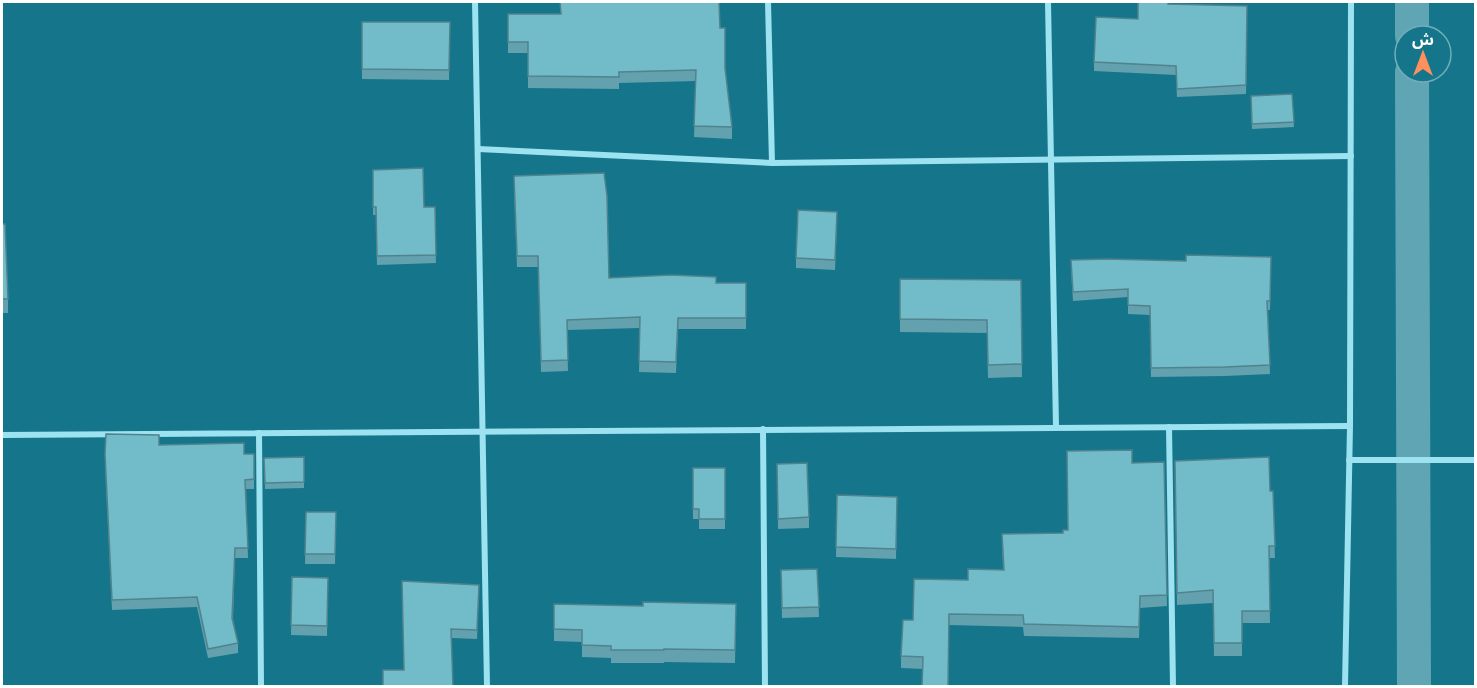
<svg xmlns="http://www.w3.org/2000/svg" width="1477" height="688" font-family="'DM Sans','Noto Sans Arabic',sans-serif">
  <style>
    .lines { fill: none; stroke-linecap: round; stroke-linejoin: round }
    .canal { stroke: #60a5b4; stroke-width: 34 }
    .minor { stroke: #9de2f0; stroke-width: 6 }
    .wall { fill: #62a1ad }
    .building { fill: #72bbc9; stroke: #50838d; stroke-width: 1.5 }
  </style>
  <rect width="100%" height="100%" fill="#15768b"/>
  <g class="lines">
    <!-- canal -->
    <g class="canal">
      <path d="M1412,2V36"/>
      <path d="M1412,72L1414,686"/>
    </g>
    <!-- minor -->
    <g class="minor">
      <path d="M475,2L487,686"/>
      <path d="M768,2L772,163"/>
      <path d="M1048,2L1056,427"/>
      <path d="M478,149L772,163L1351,156"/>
      <path d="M1169,427L1173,686"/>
      <path d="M763,429L765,686"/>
      <path d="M259,433L261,686"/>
      <path d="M2,435L1350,426"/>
      <path d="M1349,460H1476"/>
      <path d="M1345,686L1350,426L1351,2"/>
    </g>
  </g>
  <!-- wall -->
  <g class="wall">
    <path d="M1168,4L1247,6L1246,94L1177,97L1176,75L1094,71V62L1138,19Z"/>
    <path d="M508,14H560L720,28L732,127V139L694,137L696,81L619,83V89L528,88V53H508Z"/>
    <path d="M362,22H450L449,80L362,79Z"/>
    <path d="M1292,94L1294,127L1252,129L1251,96Z"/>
    <path d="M373,170L424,207H435L436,263L377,265L376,215H373Z"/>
    <path d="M514,187L609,278L716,283H746V329H678L676,373L639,372L640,328L567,330L568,371L541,372L538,267H517Z"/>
    <path d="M837,222L835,270L796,268V258Z"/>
    <path d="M2,224L8,299V313H2Z"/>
    <path d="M1271,257L1270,310H1268L1270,374L1225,376L1151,377L1150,315L1128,314V297L1073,301L1071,268L1186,261Z"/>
    <path d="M900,279L1021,280L1022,377L988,378L987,333L900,332Z"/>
    <path d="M159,445L244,454H254V489H246L248,558H235L233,619L238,643V653L208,658L197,607L112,610L105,464Z"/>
    <path d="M304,457V488L265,489L264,458Z"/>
    <path d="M1175,461L1270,491H1273L1275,558H1269L1270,623H1242V656H1214L1213,603L1177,605Z"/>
    <path d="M1164,462L1167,606L1140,608L1139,638L1024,636L1023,627L949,625L923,669L901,668V656L913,620L968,580L1003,570L1002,534L1063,533L1068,530L1132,463Z"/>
    <path d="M777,464L809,517V528L778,529Z"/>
    <path d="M693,468H725V529H699V519H693Z"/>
    <path d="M837,495L897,497L896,559L836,557Z"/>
    <path d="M306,512H336L335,564H305Z"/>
    <path d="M817,569L819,617L782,618L781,570Z"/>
    <path d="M292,577L328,578L327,636L291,635Z"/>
    <path d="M479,585L477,639L452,638L404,670Z"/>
    <path d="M554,604L643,606L736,604L735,663L664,662V663H611V658L582,657V642L554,641Z"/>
  </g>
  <!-- building -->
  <g class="building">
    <path d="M560,2H719L720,28H725V68L732,127L694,126L696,70L619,72V77L528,76V42H508V14H561Z"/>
    <path d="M1138,2H1168V4L1247,6L1246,85L1177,89L1176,66L1094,62L1096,17L1138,19Z"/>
    <path d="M362,22H450L449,70L362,69Z"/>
    <path d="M1292,94L1294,122L1252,124L1251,96Z"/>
    <path d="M423,168L424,207H435L436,255L377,256L376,207H373V170Z"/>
    <path d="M604,173L607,196L609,278L671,275L716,277V283H746V318H678L676,362L639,361L640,317L567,320L568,360L541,361L538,256H517L514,176Z"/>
    <path d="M798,210L837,212L835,260L796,258Z"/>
    <path d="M2,224H5L8,299H2Z"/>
    <path d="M1186,255L1271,257L1270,301H1267L1270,365L1225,367L1151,368L1150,306L1128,305V289L1073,292L1071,260L1107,259L1186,261Z"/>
    <path d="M900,279L1021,280L1022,364L988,365L987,320L900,319Z"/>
    <path d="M106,434L159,435V445L244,443V454H254V479L245,480L248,548H235L232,618L238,643L208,649L197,597L112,600L105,454Z"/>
    <path d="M1132,450V463L1164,462L1167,595L1140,596L1139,627L1024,624L1023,615L949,614L948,687H922L923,657L901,656L903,620H913L914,579L968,580V569L1004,570L1002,534L1063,533V530H1068L1067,451Z"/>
    <path d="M304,457V482L265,483L264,458Z"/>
    <path d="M1269,457L1270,491H1273L1275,546H1269L1270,611H1242V643H1214L1213,590L1177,593L1175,461Z"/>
    <path d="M807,463L809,517L778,519L777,464Z"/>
    <path d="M693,468H725V519H699V509H693Z"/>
    <path d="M837,495L897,497L896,549L836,547Z"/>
    <path d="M306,512H336L335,554H305Z"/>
    <path d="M817,569L819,607L782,608L781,570Z"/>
    <path d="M292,577L328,578L327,626L291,625Z"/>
    <path d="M402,581L479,585L477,630L451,629L453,687H383V670H404Z"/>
    <path d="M643,602L736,604L735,650L664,649V650H611V646L582,645V630L554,629V604L643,606Z"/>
  </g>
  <!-- border -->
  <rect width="1477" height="688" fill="none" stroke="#ffffff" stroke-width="6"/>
  <!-- north arrow -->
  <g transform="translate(1423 54)"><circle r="28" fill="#15768b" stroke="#73adb9" stroke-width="1.5"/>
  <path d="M0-4.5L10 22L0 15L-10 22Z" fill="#ff905c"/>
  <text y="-9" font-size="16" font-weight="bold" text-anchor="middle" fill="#ffffff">ش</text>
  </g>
</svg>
